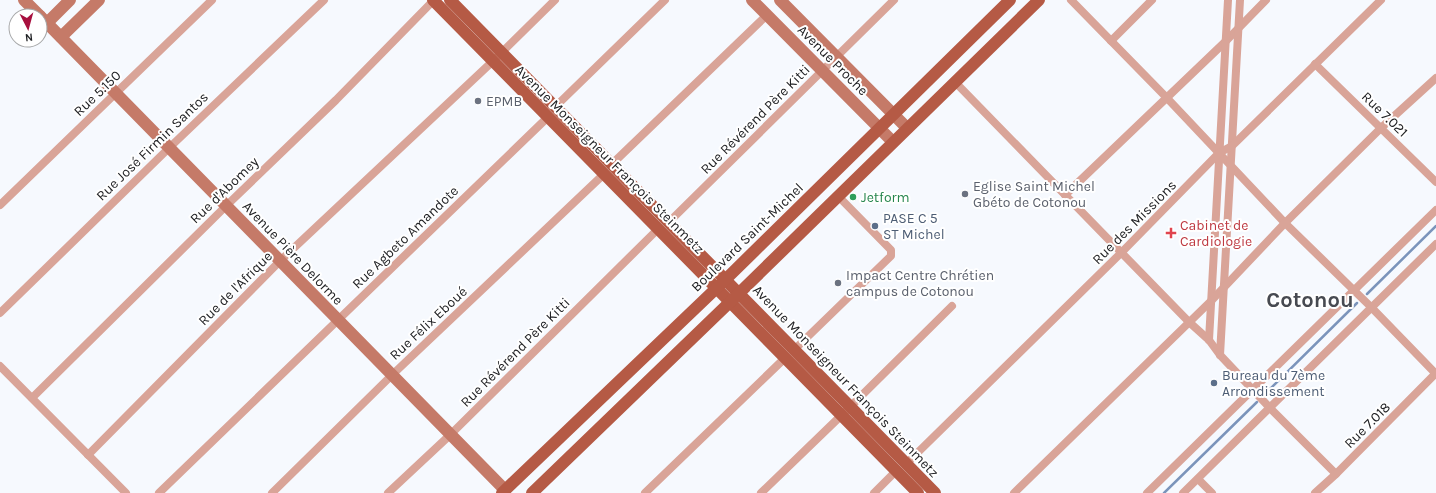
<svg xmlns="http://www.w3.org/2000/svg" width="1436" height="493" font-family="Karla,sans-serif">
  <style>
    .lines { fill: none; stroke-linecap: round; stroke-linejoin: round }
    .stream { stroke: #7b94bb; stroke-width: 2.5 }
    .street { stroke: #d9a498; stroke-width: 8 }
    .secondary { stroke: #c57a68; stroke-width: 12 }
    .primary { stroke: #b55a45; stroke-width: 12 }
    .worship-dot { fill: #6b7280; stroke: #fff; stroke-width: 1.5 }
    .leisure-dot { fill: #2e9e5b; stroke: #fff; stroke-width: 1.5 }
    .service-dot { fill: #5c6f8a; stroke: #fff; stroke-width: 1.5 }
    .health-dot { fill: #e0444e; stroke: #fff; stroke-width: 1.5 }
    .labels { text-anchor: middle; stroke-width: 4; stroke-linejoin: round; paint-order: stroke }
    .street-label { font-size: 14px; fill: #212225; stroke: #fff }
    .worship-label { font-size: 14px; fill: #5b616d; stroke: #fff; text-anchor: start }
    .leisure-label { font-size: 14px; fill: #27864d; stroke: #fff; text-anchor: start }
    .service-label { font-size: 14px; fill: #4e5e75; stroke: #fff; text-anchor: start }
    .health-label { font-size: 14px; fill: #be3a42; stroke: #fff; text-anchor: start }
    .town-label { font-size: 22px; font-weight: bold; fill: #474a51; stroke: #fff }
  </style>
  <rect width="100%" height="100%" fill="#f6f9fe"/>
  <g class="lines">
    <!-- stream -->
    <g class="stream">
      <path d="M1367,294L1436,226"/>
      <path d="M1265,394L1357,303"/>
      <path d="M1164,493L1257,402"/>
    </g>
    <!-- street -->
    <g class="street">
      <path d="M1071,0L1166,97L1285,223L1371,307L1436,374"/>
      <path d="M1111,41L1152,0"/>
      <path d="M1315,64L1436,182"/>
      <path d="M955,82L1189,322L1209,340L1220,355L1270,408L1336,474"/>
      <path d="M555,107L665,0"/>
      <path d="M612,164L767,15"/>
      <path d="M1065,195L1225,42L1266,0"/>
      <path d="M0,205L212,0"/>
      <path d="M669,222L894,0"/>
      <path d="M0,313L169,148L324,0"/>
      <path d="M1209,340L1228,0"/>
      <path d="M794,350L891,256V250L838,196"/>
      <path d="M1220,355L1240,0"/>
      <path d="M0,366L126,493"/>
      <path d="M32,398L226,206L336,100L433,1"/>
      <path d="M88,455L280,261L493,61L555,0"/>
      <path d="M906,464L1121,253L1219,153L1232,146L1381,0"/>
      <path d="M1198,479L1212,493"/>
      <path d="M159,493L548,117"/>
      <path d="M272,493L392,375L604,174"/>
      <path d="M388,493L450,435L658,229"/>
      <path d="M645,493L785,358"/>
      <path d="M761,493L850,407L952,306"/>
      <path d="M874,493L896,471"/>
      <path d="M1014,493L1211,301L1285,223L1381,128L1436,78"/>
      <path d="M1147,493L1436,210"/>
      <path d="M1183,493L1436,244"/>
      <path d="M1315,493L1336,474L1436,373"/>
    </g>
    <!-- secondary -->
    <g class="secondary">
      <path d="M24,0L40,16"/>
      <path d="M752,0L893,142"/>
      <path d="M780,0L907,128"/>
      <path d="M40,16L505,490"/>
      <path d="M47,23L70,0"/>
      <path d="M61,37L99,0"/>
    </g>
    <!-- primary -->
    <g class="primary">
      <path d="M433,0L918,493"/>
      <path d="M450,0L935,493"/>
      <path d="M502,493L725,280L1010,0"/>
      <path d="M532,493L730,302L1039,0"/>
    </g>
  </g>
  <!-- markers -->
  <g class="worship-dot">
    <circle cx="478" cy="101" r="4"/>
    <circle cx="965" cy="194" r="4"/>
    <circle cx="838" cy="283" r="4"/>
  </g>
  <circle class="leisure-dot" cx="853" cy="197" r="4"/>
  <g class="service-dot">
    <circle cx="875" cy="226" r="4"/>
    <circle cx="1214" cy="383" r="4"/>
  </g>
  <path class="health-dot" d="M1169 227h4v4h4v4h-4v4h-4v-4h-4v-4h4z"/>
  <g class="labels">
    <!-- street labels -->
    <g class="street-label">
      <text transform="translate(833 60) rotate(45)" y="5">Avenue Proche</text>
      <text transform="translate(97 93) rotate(-44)" y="5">Rue 5.150</text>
      <text transform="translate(1385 114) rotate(44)" y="5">Rue 7.021</text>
      <text transform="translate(755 119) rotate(-45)" y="5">Rue Révérend Père Kitti</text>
      <text transform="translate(152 146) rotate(-44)" y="5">Rue José Firmin Santos</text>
      <text transform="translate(610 159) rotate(45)" y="5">Avenue Monseigneur François Steinmetz</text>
      <text transform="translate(224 190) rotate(-44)" y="5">Rue d'Abomey</text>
      <text transform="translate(1134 222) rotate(-45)" y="5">Rue des Missions</text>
      <text transform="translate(405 237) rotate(-44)" y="5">Rue Agbeto Amandote</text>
      <text transform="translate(747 237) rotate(-44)" y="5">Boulevard Saint-Michel</text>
      <text transform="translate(293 253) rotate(46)" y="5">Avenue Pière Delorme</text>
      <text transform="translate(235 288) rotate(-45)" y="5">Rue de l'Afrique</text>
      <text transform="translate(428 323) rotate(-43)" y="5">Rue Félix Eboué</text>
      <text transform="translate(515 352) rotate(-45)" y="5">Rue Révérend Père Kitti</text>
      <text transform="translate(846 381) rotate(46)" y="5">Avenue Monseigneur François Steinmetz</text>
      <text transform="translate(1367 425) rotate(-45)" y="5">Rue 7.018</text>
    </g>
    <!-- worship labels -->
    <g class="worship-label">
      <text x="486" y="106">EPMB</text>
      <text x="973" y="191">Eglise Saint Michel<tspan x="973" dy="16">Gbéto de Cotonou</tspan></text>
      <text x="846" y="280">Impact Centre Chrétien<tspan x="846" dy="16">campus de Cotonou</tspan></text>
    </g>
    <!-- leisure labels -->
    <g class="leisure-label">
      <text x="861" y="202">Jetform</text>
    </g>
    <!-- service labels -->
    <g class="service-label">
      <text x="883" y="223">PASE C 5<tspan x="883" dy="16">ST Michel</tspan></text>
      <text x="1222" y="380">Bureau du 7ème<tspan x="1222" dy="16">Arrondissement</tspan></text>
    </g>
    <!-- health labels -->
    <g class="health-label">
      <text x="1180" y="230">Cabinet de<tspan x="1180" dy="16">Cardiologie</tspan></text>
    </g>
    <!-- town labels -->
    <g class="town-label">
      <text x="1310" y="307">Cotonou</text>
    </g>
  </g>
  <!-- north arrow -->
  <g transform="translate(28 28) rotate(174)"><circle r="19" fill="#ffffff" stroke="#a6a7a8"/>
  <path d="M0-3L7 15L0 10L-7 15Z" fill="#a70f3e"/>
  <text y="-6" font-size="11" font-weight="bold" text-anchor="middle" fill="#212225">N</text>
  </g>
</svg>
